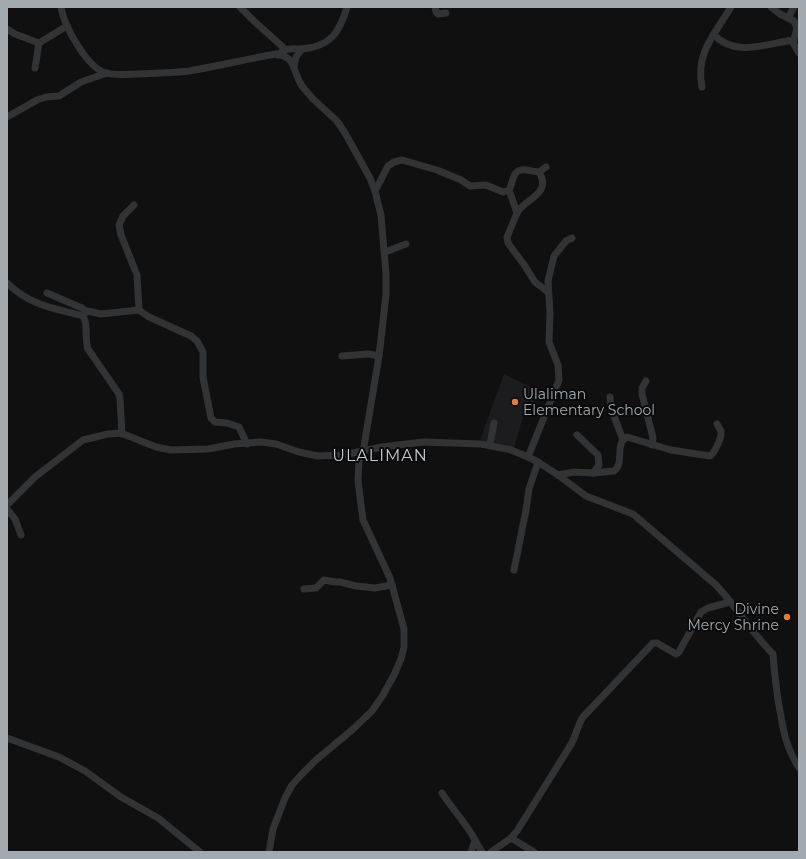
<svg xmlns="http://www.w3.org/2000/svg" width="806" height="859" font-family="Montserrat,sans-serif">
  <style>
    .built { fill: #1c1c1e }
    .lines { fill: none; stroke-linecap: round; stroke-linejoin: round }
    .minor { stroke: #313335; stroke-width: 7 }
    .poi-dot { fill: #dc7e3c; stroke: #0b0b0c; stroke-width: 1.5 }
    .labels { text-anchor: middle; stroke-width: 4; stroke-linejoin: round; paint-order: stroke }
    .poi-label { font-size: 14px; fill: #a2aab0; stroke: #0b0b0c; text-anchor: start }
    .quarter-label { font-size: 16px; letter-spacing: 1px; fill: #c3c8cd; stroke: #0b0b0c }
  </style>
  <rect width="100%" height="100%" fill="#101011"/>
  <!-- built -->
  <path class="built" d="M504,374L542,392L530,415L524,413L514,448L480,440Z"/>
  <g class="lines">
    <!-- minor -->
    <g class="minor">
      <path d="M61,7C64,26 87,68 106,73C115,76 128,74 137,74C154,73 172,73 189,71C218,66 247,59 276,54C297,57 292,71 302,86L313,99L337,121L345,133L370,178L375,191L381,215L386,274V295L379,356L363,452L359,460L358,481L363,520L390,578L404,629V647L401,659L394,675L383,695L372,711L352,730L316,760L302,774L292,785L285,798L273,829L269,852"/>
      <path d="M240,7L254,21L285,49"/>
      <path d="M435,7L436,12L438,14L446,13"/>
      <path d="M771,7L780,14L794,21L797,28L793,43L799,53"/>
      <path d="M788,18L794,7"/>
      <path d="M7,29L15,34L39,43"/>
      <path d="M714,35C735,57 766,44 793,40"/>
      <path d="M278,55C286,47 292,49 302,49C330,47 340,32 347,7"/>
      <path d="M294,66L296,57L302,49"/>
      <path d="M35,68L39,43L67,26"/>
      <path d="M702,87C695,53 715,34 731,7"/>
      <path d="M7,117L37,100L46,97L59,96L81,82L107,73"/>
      <path d="M509,190L517,213L507,237L508,243L525,266L535,282L548,292"/>
      <path d="M375,191L388,166L394,162L402,160L437,170L461,180L470,186L486,185L503,192L509,190C512,185 512,179 515,174C520,166 531,172 539,172L546,167"/>
      <path d="M134,205L123,216L119,225L121,235L137,275L139,310"/>
      <path d="M517,213C524,199 553,194 539,172"/>
      <path d="M385,252L406,244"/>
      <path d="M7,283C31,306 53,308 83,316C89,326 84,338 88,349L119,394L120,399L122,434"/>
      <path d="M47,293L82,308L86,312"/>
      <path d="M83,316L84,314L88,311L101,314L139,310L149,317L191,336L197,341L203,352V377L211,418L215,422L227,423L239,427L247,444"/>
      <path d="M342,356L368,354L379,356"/>
      <path d="M646,381L642,388V394L653,438L652,445"/>
      <path d="M610,397L611,408L623,440"/>
      <path d="M577,435L598,455L599,465L593,473"/>
      <path d="M490,445L494,423"/>
      <path d="M528,457L559,380L558,365L549,342L550,313L548,281L554,256L566,241L572,238"/>
      <path d="M558,475L574,472L593,473L614,471C625,464 614,443 627,437L671,450L710,456C715,452 722,438 721,431C720,429 718,426 717,424"/>
      <path d="M7,505L35,477L83,440L108,434L121,433L156,447L171,450L208,449L234,444L261,442L276,444L299,452L318,456L343,455L382,447L423,442L481,444L511,450L528,457L538,462L558,475L586,496L633,514L716,585C736,606 752,633 773,654C774,669 776,685 778,700C783,727 784,744 799,768"/>
      <path d="M7,509L15,519L21,535"/>
      <path d="M514,570L526,510L529,489L538,462"/>
      <path d="M304,589L316,588L324,580L335,582H340L356,586L375,588L392,585"/>
      <path d="M7,738L59,757L85,771L121,797L158,818L200,852"/>
      <path d="M442,793C452,809 467,824 475,840L471,852"/>
      <path d="M511,838L517,831L570,746C576,737 577,726 583,717L653,643H657L676,654L679,652L701,612L708,608L730,602"/>
      <path d="M475,840L482,852"/>
      <path d="M491,852L511,838L534,852"/>
    </g>
  </g>
  <!-- markers -->
  <g class="poi-dot">
    <circle cx="515" cy="402" r="4"/>
    <circle cx="787" cy="617" r="4"/>
  </g>
  <g class="labels">
    <!-- poi labels -->
    <g class="poi-label">
      <text x="523" y="399">Ulaliman<tspan x="523" dy="16">Elementary School</tspan></text>
      <text x="779" y="614" text-anchor="end">Divine<tspan x="779" dy="16">Mercy Shrine</tspan></text>
    </g>
    <!-- quarter labels -->
    <g class="quarter-label">
      <text x="380" y="461">ULALIMAN</text>
    </g>
  </g>
  <!-- border -->
  <rect width="806" height="859" fill="none" stroke="#a2aab0" stroke-width="16"/>
</svg>
